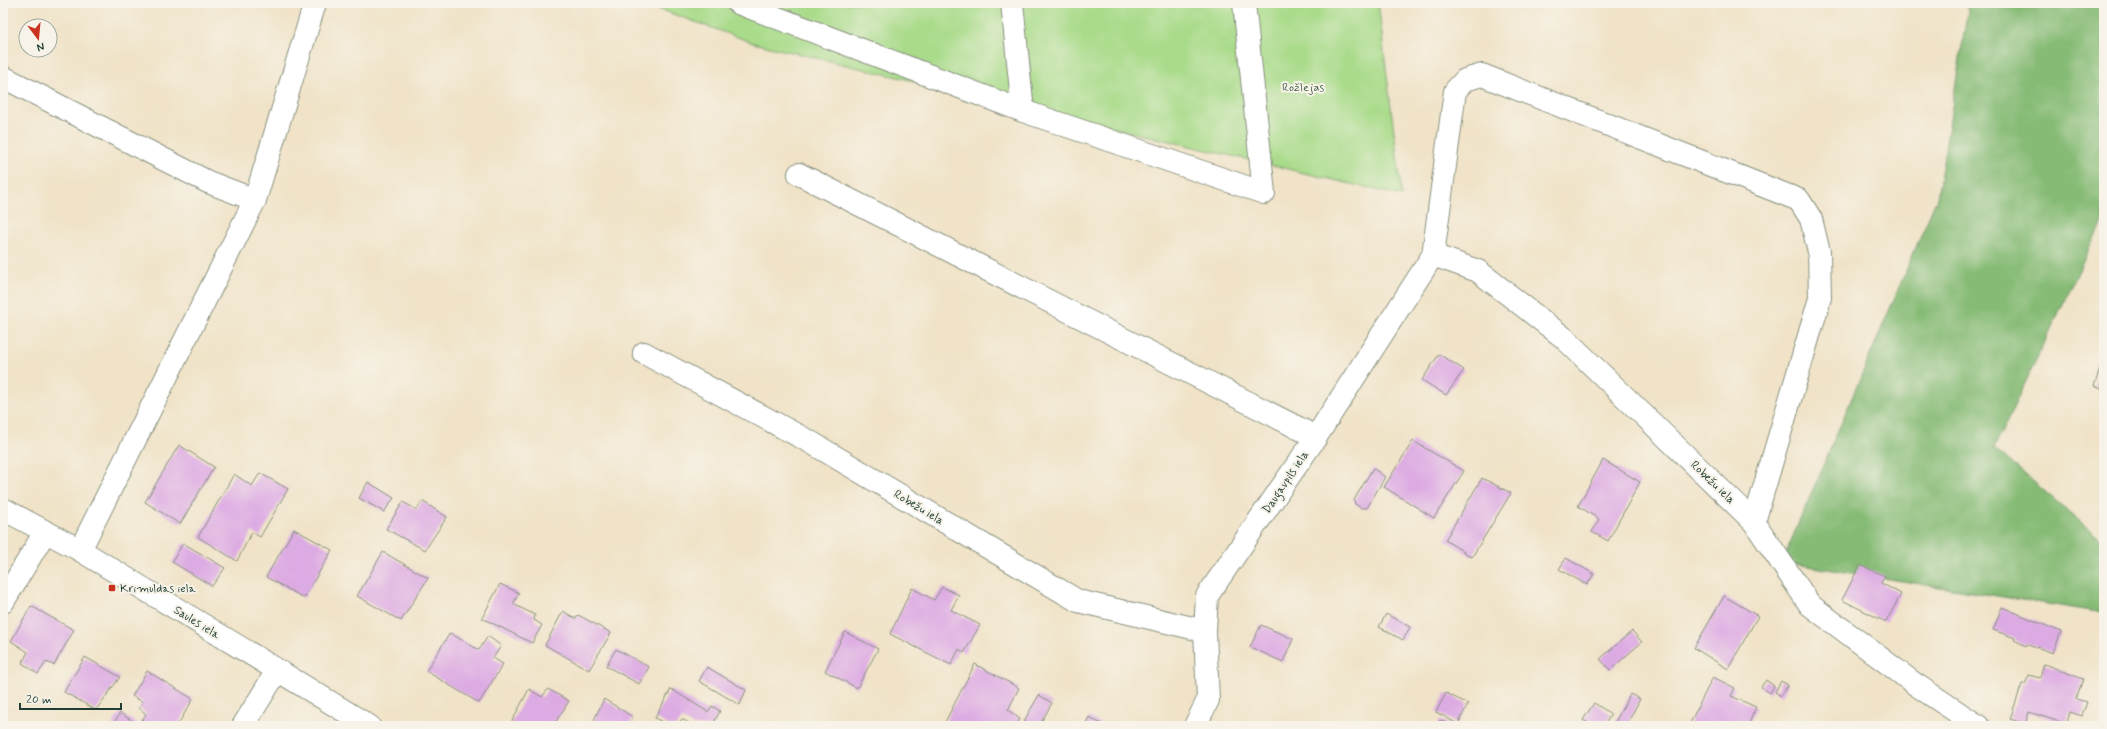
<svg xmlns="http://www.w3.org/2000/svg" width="2107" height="729" font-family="Mynerve,sans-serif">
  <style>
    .green { fill: #a9db8a; stroke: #648c5f }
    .forest { fill: #86bb76; stroke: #527c55 }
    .building { fill: #ddabe3 }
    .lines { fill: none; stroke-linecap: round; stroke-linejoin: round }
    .minor-casing { stroke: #88907e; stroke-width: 24 }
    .minor { stroke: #fff; stroke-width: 22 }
    .poi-dot { fill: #c8321e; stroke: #f7f3e8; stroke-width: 1.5 }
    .labels { text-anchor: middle; stroke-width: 4; stroke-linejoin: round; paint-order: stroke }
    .park-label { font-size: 12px; fill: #3b5d45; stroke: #f7f3e8 }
    .street-label { font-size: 12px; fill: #1f3d34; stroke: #f7f3e8 }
    .poi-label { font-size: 12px; fill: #1f3d34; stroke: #f7f3e8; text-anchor: start }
  </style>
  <rect width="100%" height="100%" fill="#f7f3e8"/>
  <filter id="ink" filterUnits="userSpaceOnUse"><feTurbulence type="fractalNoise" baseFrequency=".025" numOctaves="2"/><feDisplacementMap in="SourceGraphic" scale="8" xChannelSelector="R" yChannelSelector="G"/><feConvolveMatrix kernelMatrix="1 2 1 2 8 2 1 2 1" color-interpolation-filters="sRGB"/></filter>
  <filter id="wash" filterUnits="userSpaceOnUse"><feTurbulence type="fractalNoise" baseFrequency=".012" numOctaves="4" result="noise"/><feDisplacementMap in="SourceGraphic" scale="16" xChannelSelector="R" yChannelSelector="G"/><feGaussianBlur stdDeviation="0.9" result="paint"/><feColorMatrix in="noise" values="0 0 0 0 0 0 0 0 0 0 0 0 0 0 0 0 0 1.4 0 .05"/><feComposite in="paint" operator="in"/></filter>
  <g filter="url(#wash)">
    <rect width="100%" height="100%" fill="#f0e3c8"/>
    <!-- green -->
    <path class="green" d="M642,3H1378L1402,196L757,44Z"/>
    <!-- forest -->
    <path class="forest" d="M1969,3H2104V218L1994,448L2104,542V613L1782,562L1937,198Z"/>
    <g id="blocks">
      <!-- building -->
      <g class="building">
        <path d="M1439,354L1464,370L1446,395L1422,380Z"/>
        <path d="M2104,358V390L2094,386Z"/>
        <path d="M1413,441L1464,471L1434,518L1384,487Z"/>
        <path d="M179,445L214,467L180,524L145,502Z"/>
        <path d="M1603,460L1640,482L1608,541L1592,532L1599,519L1578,506Z"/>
        <path d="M1373,468L1385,477L1367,508H1361L1355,504L1354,500Z"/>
        <path d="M260,473L288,489L260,537L252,532L237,561L198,537L234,474L252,486Z"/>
        <path d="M1482,478L1511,493L1472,557L1445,540Z"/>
        <path d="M368,482L394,498L384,512L359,498Z"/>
        <path d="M422,501L447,517L425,550L386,529L403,502L417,510Z"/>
        <path d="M294,529L332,550L304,598L266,577Z"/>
        <path d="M183,543L225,568L212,586L172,562Z"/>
        <path d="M383,552L428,578L401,621L357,596Z"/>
        <path d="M1566,558L1594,574L1587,585L1559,569Z"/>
        <path d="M1860,565L1885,576L1881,583L1901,594L1886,622L1842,600Z"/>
        <path d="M500,584L519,593L513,604L535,615L534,620L542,625L532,643L482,618Z"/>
        <path d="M942,587L959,595L951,610L980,625L964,653L959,649L951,665L890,634L912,588L934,600Z"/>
        <path d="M1724,596L1758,616L1728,669L1694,648Z"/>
        <path d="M31,606L74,630L54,665L46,662L38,674L22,663L28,652L11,641Z"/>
        <path d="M2002,607L2061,632L2053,653L2028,644L2026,646L2014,640L2015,638L1993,630Z"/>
        <path d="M563,611L576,619L578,615L582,617L611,633L589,670L545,645Z"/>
        <path d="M1386,614L1410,627L1403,640L1379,627Z"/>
        <path d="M1261,625L1293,639L1283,662L1250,647Z"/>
        <path d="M1632,631L1642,642L1610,670L1600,659Z"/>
        <path d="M845,632L878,649L857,688L825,671Z"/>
        <path d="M450,633L479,650L488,636L501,646L493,658L503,664L479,703L426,671Z"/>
        <path d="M616,649L649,667L639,684L606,666Z"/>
        <path d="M85,657L120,677L96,710L64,692Z"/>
        <path d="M975,664L1019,688L1008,710L1020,719L1017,724L1022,726H943Z"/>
        <path d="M2044,664L2083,679L2076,699L2087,702L2082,716L2070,712L2066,724L2029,712L2025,724L2010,719L2022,684H2025L2029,675L2040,678Z"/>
        <path d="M707,667L746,690L740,705L699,681Z"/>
        <path d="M147,671L193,699L177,726H112L120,713L139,725L146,714L139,708L143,702L132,696Z"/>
        <path d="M1713,677L1735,688L1731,696L1756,707L1748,726H1696L1690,723Z"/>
        <path d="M1766,680L1774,686L1770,693L1761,687Z"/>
        <path d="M1781,681L1788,685L1781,696L1775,692Z"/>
        <path d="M529,689L542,697L548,689L569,701L553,726H517L511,723Z"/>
        <path d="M671,689L708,712L712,706L720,711L712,726H694L682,719L677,726H669L655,718Z"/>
        <path d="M1446,693L1468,704L1458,724L1436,712Z"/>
        <path d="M1630,694L1640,699L1626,726H1613Z"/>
        <path d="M1039,695L1052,703L1039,726H1032L1024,721Z"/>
        <path d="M604,699L633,717L629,726H591Z"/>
        <path d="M1594,703L1611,714L1604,726H1593L1583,720Z"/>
        <path d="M1089,717L1105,726H1085Z"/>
        <path d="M1440,720L1453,726H1437Z"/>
      </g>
    </g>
  </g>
  <g filter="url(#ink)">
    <use href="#blocks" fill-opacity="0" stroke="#88907e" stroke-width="1"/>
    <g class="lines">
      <!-- minor casing -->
      <g class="minor-casing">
        <g id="minor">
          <path d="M738,3L1023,111L1264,193L1244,3"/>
          <path d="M1012,3L1023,111"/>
          <path d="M3,77L208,182L255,200"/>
          <path d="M799,174L1316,437"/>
          <path d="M1433,255L1478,271L1563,337L1754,522L1810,605L1915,684L1978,726"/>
          <path d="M644,353L812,443L1078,601L1205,631"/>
          <path d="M3,509L80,550L369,726"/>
          <path d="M80,550L255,200L315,3"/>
          <path d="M3,602L45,532"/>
          <path d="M243,726L277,671"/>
          <path d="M1195,726L1208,700L1205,631L1207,596L1316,437L1433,255L1455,91L1465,80L1482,75L1799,200L1811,219L1819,252L1820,298L1754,522"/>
        </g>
      </g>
      <!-- minor -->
      <use href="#minor" class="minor"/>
    </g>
  </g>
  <!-- markers -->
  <rect class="poi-dot" x="108" y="584" width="8" height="8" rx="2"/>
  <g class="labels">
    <!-- park labels -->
    <g class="park-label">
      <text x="1303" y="91">Rožlejas</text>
    </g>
    <!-- street labels -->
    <g class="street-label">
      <text transform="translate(1285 482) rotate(-56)" y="4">Daugavpils iela</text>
      <text transform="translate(1713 482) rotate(44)" y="4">Robežu iela</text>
      <text transform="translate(919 507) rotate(31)" y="4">Robežu iela</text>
      <text transform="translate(197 622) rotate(32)" y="4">Saules iela</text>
    </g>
    <!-- poi labels -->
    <g class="poi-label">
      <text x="120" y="592">Krimuldas iela</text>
    </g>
  </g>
  <!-- margin -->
  <rect width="2107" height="729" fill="none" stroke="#f7f3e8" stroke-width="16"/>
  <!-- north arrow -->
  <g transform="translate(38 38) rotate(164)"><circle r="19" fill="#f7f3e8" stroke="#a1aaa0"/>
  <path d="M0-3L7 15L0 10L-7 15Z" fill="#c8321e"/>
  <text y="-6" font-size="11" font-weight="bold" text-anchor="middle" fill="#1f3d34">N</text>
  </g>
  <!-- scale -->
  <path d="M20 703v6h101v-6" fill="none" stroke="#1f3d34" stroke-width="2"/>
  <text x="26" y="703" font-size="12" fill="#1f3d34" stroke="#f7f3e8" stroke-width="3" paint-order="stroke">20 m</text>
</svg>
